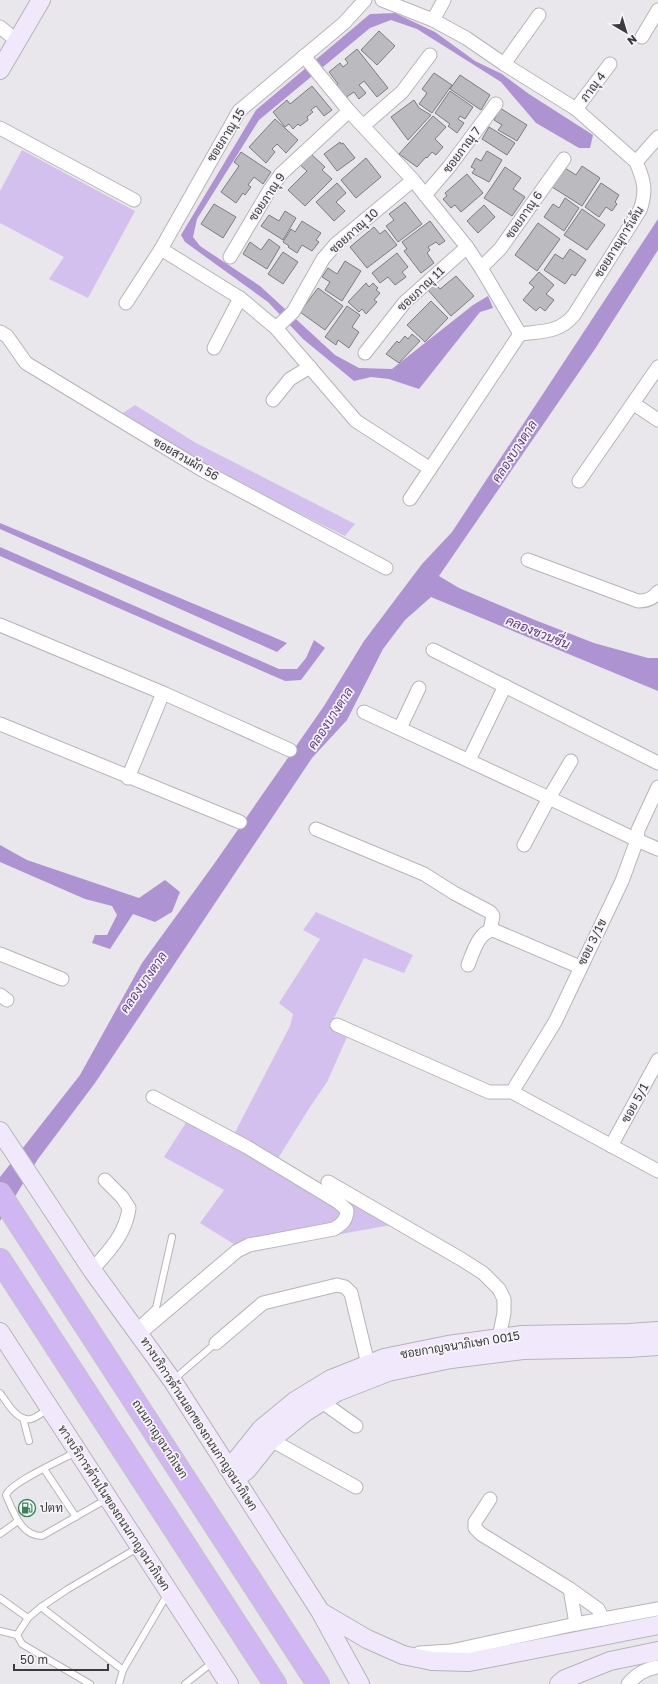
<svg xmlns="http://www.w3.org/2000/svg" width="658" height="1684" font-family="'Golos Text',Sarabun,sans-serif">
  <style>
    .green { fill: #d3c0ee }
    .water { fill: #ae93d3 }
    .building { fill: #bbbabe; stroke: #7d7c7f }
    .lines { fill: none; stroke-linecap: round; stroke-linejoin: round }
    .lane-casing { stroke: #b6b4b8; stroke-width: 8 }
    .street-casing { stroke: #b6b4b8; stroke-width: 15 }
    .secondary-casing { stroke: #b6b4b8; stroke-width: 20 }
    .highway-casing { stroke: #c4c4c4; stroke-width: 24 }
    .lane { stroke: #fff; stroke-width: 6 }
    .street { stroke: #fff; stroke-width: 13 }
    .secondary { stroke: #f1e9fb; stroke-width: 18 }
    .highway { stroke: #d0b6f2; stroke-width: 22 }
    .labels { text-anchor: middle; stroke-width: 3.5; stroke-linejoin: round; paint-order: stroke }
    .street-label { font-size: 12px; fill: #3b3b3c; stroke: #f6f4f8 }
    .poi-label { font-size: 12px; fill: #3b3b3c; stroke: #f6f4f8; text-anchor: start }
    .water-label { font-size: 13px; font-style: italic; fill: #5e3986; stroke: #f6f4f8 }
  </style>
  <rect width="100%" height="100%" fill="#e9e7eb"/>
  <!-- green -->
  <g class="green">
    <path d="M22,150L135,211L88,298L49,279L64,257L0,223V191Z"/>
    <path d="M135,405L196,443L355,524L345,536L204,466L123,413Z"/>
    <path d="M316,912L413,955L404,973L364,958L330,1026L348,1035L327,1082L310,1107L277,1160L322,1188L391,1225L245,1251L200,1223L224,1190L164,1157L187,1121L228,1146L290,1026L293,1014L279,1003L320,939L303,930Z"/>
  </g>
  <!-- water -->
  <g class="water">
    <path d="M395,13L435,32L475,61L502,74L529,94L593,135L590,148H579L536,123L501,82L417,29L391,20L370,28L259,120L197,219L193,237L200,246L260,286L335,355L359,368L392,369L473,305L488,296L493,308L480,312L419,389L389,379L371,377L354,381L303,339L268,302L185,242L181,235L256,110L370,14Z"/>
    <path d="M658,219V250L595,349L439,576L459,588L535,620L594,643L648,658H658V691L431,597L405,620L383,649L347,720L312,758L95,1083L38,1159L0,1221V1177L80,1075L142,963L214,864L324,706L364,641L422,564L452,532Z"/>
    <path d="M0,523L271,636L287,643L277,652L0,529Z"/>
    <path d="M0,547L279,669H297L306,658L314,640L325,648L301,680L285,681L0,556Z"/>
    <path d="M0,845L27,860L139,898L165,880L180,892L172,912L155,922L133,914L110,949L92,943L95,935H107L117,915L112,906L85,899L0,862Z"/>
  </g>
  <!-- building -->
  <g class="building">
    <path d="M379,31L395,46L377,65L361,50Z"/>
    <path d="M357,49L388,88L377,97L364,81L359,85L366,93L359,99L354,92L345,98L335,86L338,84L329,72L340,63L343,67L348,63L345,59Z"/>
    <path d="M434,73L452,85L432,113L419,104L427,93L422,89Z"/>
    <path d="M460,75L490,95L481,110L450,89Z"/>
    <path d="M312,86L332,110L324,116L316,106L311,110L313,112L307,117L308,120L300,126L298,124L293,129L289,124L285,127L273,112L287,100L290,104Z"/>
    <path d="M450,91L473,107L465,119L460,116L458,119L464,123L457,133L448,126L450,124L435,113Z"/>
    <path d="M414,100L419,108L431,115L408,140L391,117Z"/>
    <path d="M500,108L527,125L517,141L498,130L502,125L494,120Z"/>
    <path d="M433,116L446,127L435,139L443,147L436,155L432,152L427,158L426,157L417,167L399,154Z"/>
    <path d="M275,119L298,140L286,153L277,144L272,149L275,152L266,163L249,147Z"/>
    <path d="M489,127L515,143L507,155L482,139Z"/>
    <path d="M340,142L341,144L343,143L355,158L337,171L324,154Z"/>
    <path d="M487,151L502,160L489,182L472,173L475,169L471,167L476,158L481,161Z"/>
    <path d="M241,152L271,172L263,184L254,177L248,185L251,187L245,195L243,193L236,203L221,192L239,166L234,162Z"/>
    <path d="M311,154L325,167L322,170L332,179L305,206L288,190L307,171L300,165Z"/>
    <path d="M366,158L381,177L356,198L341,180Z"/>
    <path d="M582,166L600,178L582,206L552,187L565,168L576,175Z"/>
    <path d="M505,167L521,178L513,189L525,197L512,216L484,198Z"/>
    <path d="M467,174L483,193L461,212L455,205L451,208L443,199L447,196L445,193Z"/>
    <path d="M337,183L346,193L336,202L345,211L334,221L316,202Z"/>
    <path d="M601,183L619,195L615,202L617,204L612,211L606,207L599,217L585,207Z"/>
    <path d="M565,198L579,208L564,231L544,217L553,204L559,208Z"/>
    <path d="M405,202L422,224L398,242L386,226L394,220L389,214Z"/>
    <path d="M214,204L236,217L223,238L201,224Z"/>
    <path d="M484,205L495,217L478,233L467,221Z"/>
    <path d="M582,209L605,225L587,250L564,235Z"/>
    <path d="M285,211L296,218L283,240L261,226L269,215L279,221Z"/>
    <path d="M302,221L321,233L316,240L319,242L312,251L302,245L297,253L288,247L289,246L283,242L291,229L295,232Z"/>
    <path d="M430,221L445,241L439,245L436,242L428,247L430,250L427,253L434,263L421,273L404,251L407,249L402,242Z"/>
    <path d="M538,223L560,239L537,271L515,255Z"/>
    <path d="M374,227L380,234L385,230L397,245L367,268L350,247Z"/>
    <path d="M269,239L280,247L267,269L243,254L250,242L261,250Z"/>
    <path d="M570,249L586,260L575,276L572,274L565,284L544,270L555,254L563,259Z"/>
    <path d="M283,252L298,262L283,284L268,274Z"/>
    <path d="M397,253L408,267L402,272L406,277L395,285L388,277L380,283L372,273Z"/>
    <path d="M345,261L361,271L342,301L325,290L330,282L322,277L328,268L337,274Z"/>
    <path d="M539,272L554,285L546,294L554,300L545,311L540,307L536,311L523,300L534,287L529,283Z"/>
    <path d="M456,276L474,296L451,316L427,289L434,282L440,289Z"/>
    <path d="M366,283L369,287L373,283L378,288L376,290L380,293L374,300L377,302L366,314L362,309L359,312L348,302Z"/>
    <path d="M318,288L343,306L325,330L300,312Z"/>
    <path d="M431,301L448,318L425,342L407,325Z"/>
    <path d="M347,306L360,315L352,327L359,332L349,348L338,340L336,345L325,337Z"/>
    <path d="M412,334L420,341L399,363L386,354L397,341L399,343L405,336L408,339Z"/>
  </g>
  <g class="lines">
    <!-- lane casing -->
    <g class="lane-casing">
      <g id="lane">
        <path d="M136,1327L156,1308L172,1237"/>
        <path d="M173,1380L216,1343"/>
        <path d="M0,1393C7,1402 17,1422 31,1419C36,1418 43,1412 48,1409"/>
        <path d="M23,1418L29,1441"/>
        <path d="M76,1452C63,1459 10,1483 6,1495C13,1511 21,1536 42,1536L107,1499"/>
        <path d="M44,1469L76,1517"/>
        <path d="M0,1534L18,1521"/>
        <path d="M0,1598L28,1618"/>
        <path d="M41,1607L123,1670"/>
        <path d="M0,1631L17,1635"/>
        <path d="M90,1684L22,1644L17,1635L28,1618L41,1607L68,1589L139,1547"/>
        <path d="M119,1684L123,1670L167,1595"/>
        <path d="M185,1684L213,1662"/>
      </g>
    </g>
    <!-- street casing -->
    <g class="street-casing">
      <g id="street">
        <path d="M382,0L433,20L466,38L504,64L576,109L636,162C644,180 647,191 640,210L574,315C559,333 542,331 520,334L410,499"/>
        <path d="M433,20L444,0"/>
        <path d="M0,27L16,40"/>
        <path d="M642,37L658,10"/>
        <path d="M304,56L349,111L413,180L467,247L481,268L520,334"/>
        <path d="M504,64L539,15"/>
        <path d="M576,109L610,64"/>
        <path d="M363,126L402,92L430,55"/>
        <path d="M0,128L134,200"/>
        <path d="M636,162L658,137"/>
        <path d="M425,195L449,167L496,104"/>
        <path d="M161,249L240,298L276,328L356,421L429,468"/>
        <path d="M230,257L269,191L281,174L349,111"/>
        <path d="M481,268L500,249L564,159"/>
        <path d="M126,303L161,249L239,111L344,23L365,0"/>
        <path d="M276,328L293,312L323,259L336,244L413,180"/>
        <path d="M0,332L7,336L26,363L204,471L386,568"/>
        <path d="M214,348L240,298"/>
        <path d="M365,353L405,302L467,247"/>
        <path d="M273,400L290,379L310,367"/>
        <path d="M634,404L658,420"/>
        <path d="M579,481L658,367"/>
        <path d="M528,560L638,601C645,601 653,599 658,592"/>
        <path d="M0,625L163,693L290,750"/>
        <path d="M433,650L658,763"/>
        <path d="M364,712L549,798L637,840L658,849"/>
        <path d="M0,724L240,822"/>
        <path d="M400,728L419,688"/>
        <path d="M469,760L505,686"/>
        <path d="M128,778L163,693"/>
        <path d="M316,829L424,874L454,893L490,912L493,916L490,930"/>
        <path d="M524,845L549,798L571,761"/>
        <path d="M0,954L62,979"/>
        <path d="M468,965C473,953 478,932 493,930L580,967"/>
        <path d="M0,995L7,1000"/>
        <path d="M337,1025L489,1092H512L658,1171"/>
        <path d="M512,1092L555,1022L622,881L637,840L638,830L658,787"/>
        <path d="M611,1146L658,1060"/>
        <path d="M328,1182L461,1259L483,1273L499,1289L504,1299V1313L499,1338"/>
        <path d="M92,1270C108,1252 126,1234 129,1208L122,1197L105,1180"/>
        <path d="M139,1334L237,1251L249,1245L334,1229C342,1224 347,1220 347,1210L338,1202L247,1147L153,1097"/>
        <path d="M216,1343L263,1303L337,1285L345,1287L351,1293L368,1364"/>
        <path d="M322,1402L356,1426"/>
        <path d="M271,1440L356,1487"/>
        <path d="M490,1499L475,1522V1528L481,1534L570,1589L598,1609L603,1619"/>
        <path d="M570,1589L576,1624"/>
        <path d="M419,1653L451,1651L576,1624L658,1609"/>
        <path d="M628,1684C637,1674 645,1669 658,1667"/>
      </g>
    </g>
    <!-- secondary casing -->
    <g class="secondary-casing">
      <g id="secondary">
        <path d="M0,70L41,0"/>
        <path d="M0,1131L92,1270L172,1380L320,1611L360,1684"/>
        <path d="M0,1332L229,1684"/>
        <path d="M227,1467L237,1459L261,1429L295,1401L331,1379L384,1358L448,1345L522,1335L629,1333L658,1331"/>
        <path d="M235,1479L247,1470L271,1440L304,1413L337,1392L388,1372L451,1359L523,1350L629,1348L658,1346"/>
        <path d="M321,1612L367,1639L403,1655L432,1661L469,1662L658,1625"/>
        <path d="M559,1684L565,1679L610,1661L658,1651"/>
      </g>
    </g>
    <!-- highway casing -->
    <g class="highway-casing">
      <g id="highway">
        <path d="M0,1194L318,1684"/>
        <path d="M0,1260L275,1684"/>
      </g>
    </g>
    <!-- lane -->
    <use href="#lane" class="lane"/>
    <!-- street -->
    <use href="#street" class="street"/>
    <!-- secondary -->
    <use href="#secondary" class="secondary"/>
    <!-- highway -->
    <use href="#highway" class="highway"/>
  </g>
  <!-- icons -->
  <defs>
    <g id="fuel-ring" transform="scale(0.9)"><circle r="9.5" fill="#f6f4f8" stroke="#368454" stroke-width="1.5"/><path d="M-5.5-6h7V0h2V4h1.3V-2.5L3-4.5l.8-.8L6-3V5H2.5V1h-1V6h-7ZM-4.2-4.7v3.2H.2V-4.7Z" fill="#368454"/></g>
  </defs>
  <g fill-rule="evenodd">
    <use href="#fuel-ring" x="27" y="1508"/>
  </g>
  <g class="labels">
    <!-- street labels -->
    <g class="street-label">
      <text transform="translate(593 87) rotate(-53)" y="4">ภาณุ 4</text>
      <text transform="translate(226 135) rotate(-58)" y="4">ซอยภาณุ 15</text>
      <text transform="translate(462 150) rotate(-53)" y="4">ซอยภาณุ 7</text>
      <text transform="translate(267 197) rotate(-56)" y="4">ซอยภาณุ 9</text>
      <text transform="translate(524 215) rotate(-55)" y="4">ซอยภาณุ 6</text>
      <text transform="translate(354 231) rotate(-42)" y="4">ซอยภาณุ 10</text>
      <text transform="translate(619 242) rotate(-58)" y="4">ซอยภาณุการ์เด้น</text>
      <text transform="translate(421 289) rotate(-43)" y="4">ซอยภาณุ 11</text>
      <text transform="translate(186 459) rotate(30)" y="4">ซอยสวนผัก 56</text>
      <text transform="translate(592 942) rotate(-64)" y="4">ซอย 3/1ข</text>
      <text transform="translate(635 1103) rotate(-61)" y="4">ซอย 5/1</text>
      <text transform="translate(460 1345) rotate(-9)" y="4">ซอยกาญจนาภิเษก 0015</text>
      <text transform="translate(199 1424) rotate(57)" y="4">ทางบริการด้านนอกของถนนกาญจนาภิเษก</text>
      <text transform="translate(160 1439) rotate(57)" y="4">ถนนกาญจนาภิเษก</text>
      <text transform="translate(114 1508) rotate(57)" y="4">ทางบริการด้านในของถนนกาญจนาภิเษก</text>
    </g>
    <!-- poi labels -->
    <g class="poi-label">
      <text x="40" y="1512">ปตท</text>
    </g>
    <!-- water labels -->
    <g class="water-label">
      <text transform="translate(514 451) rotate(-57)" y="5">คลองบางตาล</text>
      <text transform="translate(538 632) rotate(22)" y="5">คลองชวนชื่น</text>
      <text transform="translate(330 718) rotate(-57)" y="5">คลองบางตาล</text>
      <text transform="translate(143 982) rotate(-55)" y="5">คลองบางตาล</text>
    </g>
  </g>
  <!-- north arrow -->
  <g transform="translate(626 32) rotate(142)" stroke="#f6f4f8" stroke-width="3" paint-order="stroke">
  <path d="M0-3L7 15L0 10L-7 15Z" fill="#3b3b3c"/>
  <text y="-6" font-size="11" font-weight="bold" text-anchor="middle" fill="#3b3b3c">N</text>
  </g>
  <!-- scale -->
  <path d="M14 1664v6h94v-6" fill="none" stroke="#3b3b3c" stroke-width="2"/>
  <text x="20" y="1664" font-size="12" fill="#3b3b3c" stroke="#f6f4f8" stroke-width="3" paint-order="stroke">50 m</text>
</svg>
